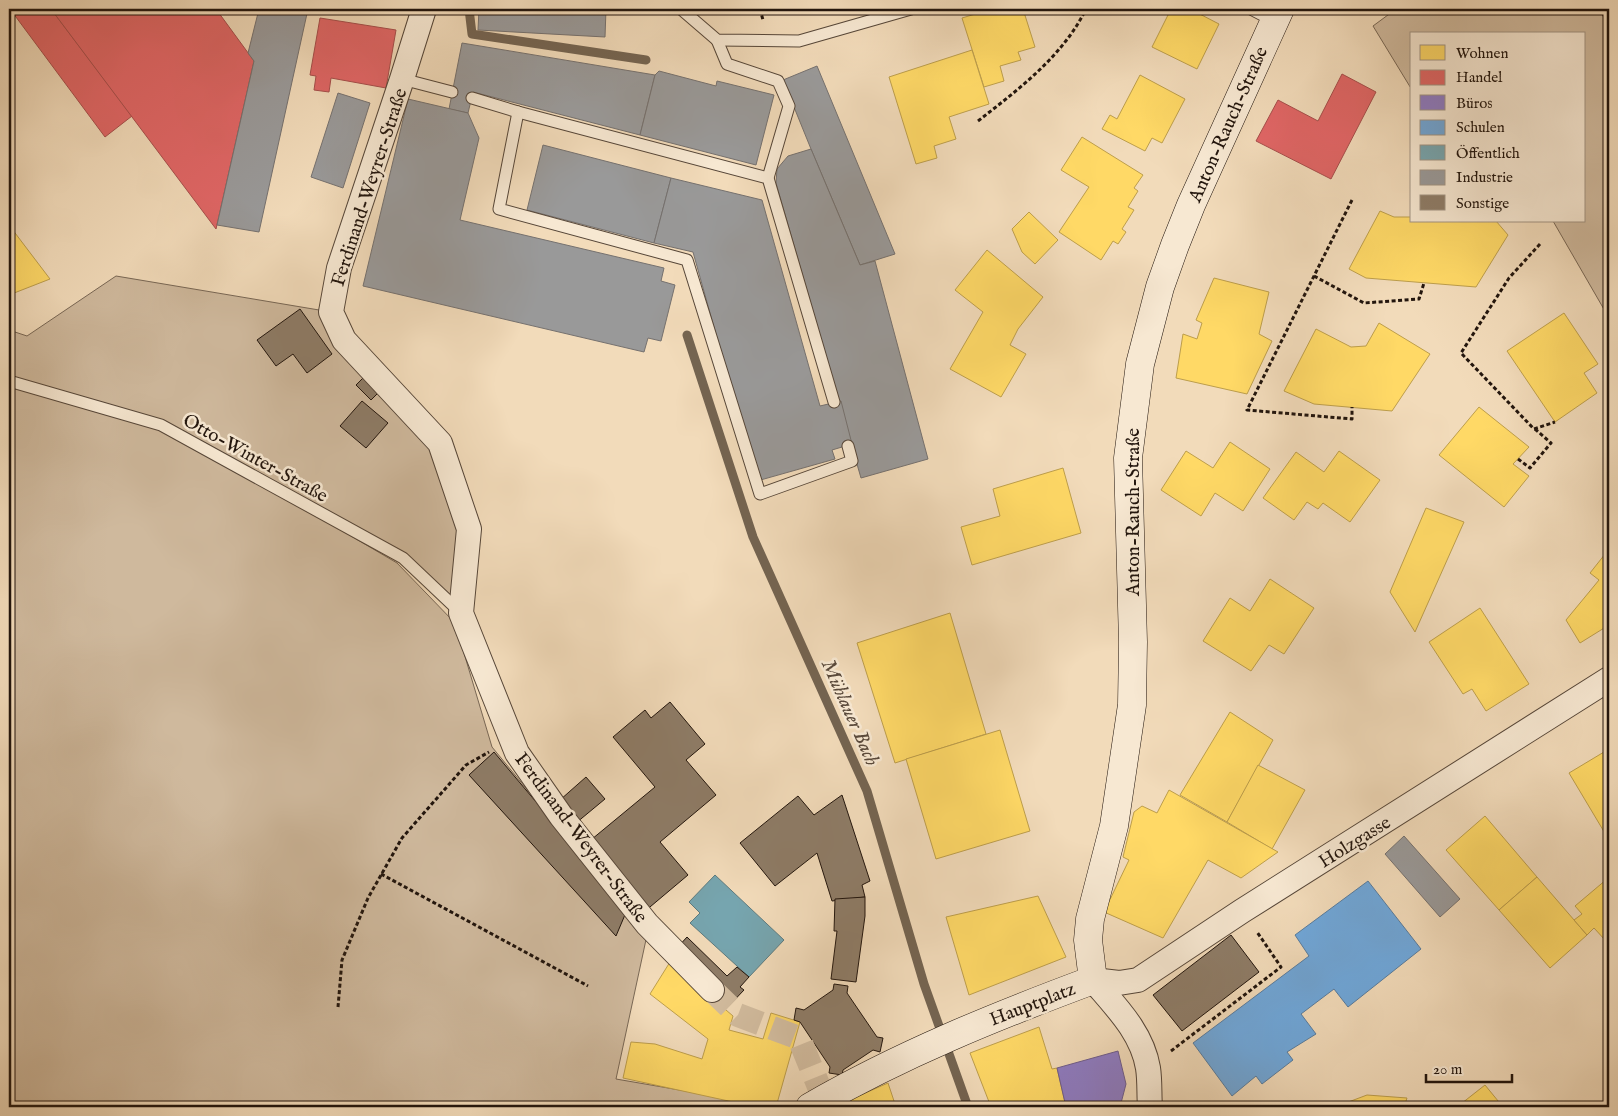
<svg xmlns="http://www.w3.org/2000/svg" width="1618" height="1116" font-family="'IM FELL English',serif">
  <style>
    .green { fill: #cfb99d; stroke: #786755 }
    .homes { fill: #ffd966; stroke: #bd9e4b }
    .shops { fill: #e06666; stroke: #a74e4b }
    .offices { fill: #8e7cc3; stroke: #6e5d8c }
    .schools { fill: #6fa8dc; stroke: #587c9e }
    .public { fill: #76a5af; stroke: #5d7a7e }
    .industry { fill: #999; stroke: #75716f }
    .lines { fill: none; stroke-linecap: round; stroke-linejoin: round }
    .stream { stroke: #746451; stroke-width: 9 }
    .building { fill: #8e7c67; stroke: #22150d }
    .street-tunnel { stroke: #d3bda0; stroke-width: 24; stroke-dasharray: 24 12; stroke-linecap: butt }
    .lane-casing { stroke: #564638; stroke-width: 13 }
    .street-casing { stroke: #564638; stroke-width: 26 }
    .secondary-casing { stroke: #22150d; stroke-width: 29 }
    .path { stroke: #22150d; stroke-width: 3; stroke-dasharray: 4 2.5; stroke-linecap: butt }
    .lane { stroke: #f7e8d2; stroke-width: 11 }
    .street { stroke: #f7e8d2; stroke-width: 24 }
    .secondary { stroke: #f7e8d2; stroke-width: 28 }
    .labels { text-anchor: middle; stroke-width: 5; stroke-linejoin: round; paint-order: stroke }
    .street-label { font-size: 19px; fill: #22150d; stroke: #f7e8d2 }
    .water-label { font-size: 20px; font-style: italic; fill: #59493b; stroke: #f7e8d2 }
  </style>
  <rect width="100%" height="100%" fill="#f2dbba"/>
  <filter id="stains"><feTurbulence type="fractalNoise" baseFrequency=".004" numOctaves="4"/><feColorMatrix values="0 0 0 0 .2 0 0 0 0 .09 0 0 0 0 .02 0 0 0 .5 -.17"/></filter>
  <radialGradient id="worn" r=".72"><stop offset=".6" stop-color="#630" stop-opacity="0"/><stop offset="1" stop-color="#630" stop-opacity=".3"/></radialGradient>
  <!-- green -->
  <g class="green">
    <path d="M1396,9H1598L1609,25V318L1553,221H1584V34H1412V90L1373,26Z"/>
    <path d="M116,276L331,312L440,443L469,529L461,613L403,558L183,437L397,563L455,623L492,747L647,935L616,1079L726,1098L731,1107H9V330L27,336Z"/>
  </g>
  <!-- homes -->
  <g class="homes">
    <path d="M992,9H1023L1035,47L1018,52L1021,60L1000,66L1004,81L984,87L962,18Z"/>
    <path d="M1171,9H1190L1219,24L1197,69L1152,47Z"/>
    <path d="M972,50L989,104L949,117L956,139L934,146L937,158L916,164L889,77Z"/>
    <path d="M1140,75L1185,99L1162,143L1152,138L1145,151L1102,129L1110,115L1117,119Z"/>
    <path d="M1082,137L1143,175L1134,188L1138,191L1128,207L1134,210L1122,229L1126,232L1118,244L1113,241L1101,260L1059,232L1089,187L1061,170Z"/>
    <path d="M1380,211L1394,217H1412V221H1496L1508,235L1476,287L1366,278L1349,269Z"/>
    <path d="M1029,212L1058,240L1035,264L1022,252L1012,229Z"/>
    <path d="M9,225L50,279L9,295Z"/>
    <path d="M987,250L1043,297L1018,329L1010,345L1026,354L1001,397L950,369L983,312L955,290Z"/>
    <path d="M1214,278L1269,292L1259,334L1272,341L1247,394L1176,378L1183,334L1197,339L1202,323L1196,320Z"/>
    <path d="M1564,313L1598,364L1584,373L1597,393L1555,422L1507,351Z"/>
    <path d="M1379,323L1430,354L1392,411L1314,404L1284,391L1316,329L1351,347L1366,346Z"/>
    <path d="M1479,407L1529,447L1513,464L1529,476L1504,507L1439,455Z"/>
    <path d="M1230,442L1270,469L1243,511L1215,493L1201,516L1161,490L1186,451L1213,468Z"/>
    <path d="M1339,451L1380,480L1350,522L1323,503L1318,509L1307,502L1294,520L1263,498L1296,452L1324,472Z"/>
    <path d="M1063,468L1081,533L972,565L961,527L1000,516L993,489Z"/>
    <path d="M1426,508L1464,522L1415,632L1390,592Z"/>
    <path d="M1609,549V625L1580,643L1566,620L1599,580L1590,573Z"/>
    <path d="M1270,579L1314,608L1284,654L1269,645L1251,671L1203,641L1230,598L1250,611Z"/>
    <path d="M1480,608L1529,684L1486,711L1472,689L1463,694L1429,642Z"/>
    <path d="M950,613L986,734L895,763L857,643Z"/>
    <path d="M1230,712L1273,740L1227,822L1180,795Z"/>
    <path d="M1000,730L1030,831L936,859L906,759Z"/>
    <path d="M1609,749V840L1569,773Z"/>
    <path d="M1258,765L1305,790L1272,849L1227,822Z"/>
    <path d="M1169,790L1278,852L1241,878L1208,860L1163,938L1104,912L1129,860L1123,857L1134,812L1142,806L1157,813Z"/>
    <path d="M1485,816L1537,877L1499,910L1446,850Z"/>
    <path d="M1537,877L1587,935L1550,968L1499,910Z"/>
    <path d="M1607,879L1609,881V936L1605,940L1594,928L1587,935L1574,920L1582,914L1575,906Z"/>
    <path d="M1038,896L1066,957L969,995L946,917Z"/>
    <path d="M670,962L733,1016L729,1030L763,1039L771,1013L800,1022L776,1107H756L623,1078L631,1042L655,1044L702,1059L708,1039L650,994Z"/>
    <path d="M1039,1027L1052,1069L1057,1068L1066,1107H991L970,1053Z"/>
    <path d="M888,1083L896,1107H841L840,1104Z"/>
    <path d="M1485,1085L1503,1107H1457Z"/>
    <path d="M1367,1095L1407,1098L1404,1107H1335Z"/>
  </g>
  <!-- shops -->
  <g class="shops">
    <path d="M10,9H51L132,116L105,137Z"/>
    <path d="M51,9H216L254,61L216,229Z"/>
    <path d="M320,18L396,30L386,88L331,78L329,92L314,90L316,76L310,75Z"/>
    <path d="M1342,74L1376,92L1331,179L1256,141L1278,100L1318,121Z"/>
  </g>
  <!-- offices -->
  <path class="offices" d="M1118,1051L1126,1084L1120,1107H1066L1057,1068Z"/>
  <!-- schools -->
  <path class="schools" d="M1368,881L1421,949L1348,1007L1334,989L1301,1014L1316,1034L1287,1052L1293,1060L1262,1084L1256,1076L1232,1096L1193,1043L1309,956L1295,935Z"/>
  <!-- public -->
  <path class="public" d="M715,875L784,940L749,977L690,923L700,913L689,902Z"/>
  <!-- industry -->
  <g class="industry">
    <path d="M259,9H308L259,232L217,225L254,61L248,53Z"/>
    <path d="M479,9H606L605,37L478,30Z"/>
    <path d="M462,43L655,75L640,135L473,92L468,113L449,109Z"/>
    <path d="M817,66L895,254L860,265L811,149L783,80Z"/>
    <path d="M659,71L716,86L717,81L774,95L756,165L640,135L655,75Z"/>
    <path d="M338,93L370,103L343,188L311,177Z"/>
    <path d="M408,99L468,113L479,138L460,220L664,268L661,281L675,285L661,341L648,338L644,352L363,286Z"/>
    <path d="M543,145L671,178L654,243L527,210Z"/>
    <path d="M811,149L860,265L875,261L928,459L861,478L776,183L777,169L788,156Z"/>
    <path d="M671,178L762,200L820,406L841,401L852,444L832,450L835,459L757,481L693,252L654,243Z"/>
    <path d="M1404,836L1460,899L1440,917L1385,854Z"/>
  </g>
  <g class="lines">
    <!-- stream -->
    <g class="stream">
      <path d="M469,9L472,34L646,60"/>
      <path d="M687,335L753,537L867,791L924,984L968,1107"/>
    </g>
  </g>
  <!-- building -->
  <g class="building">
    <path d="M300,309L332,354L307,373L293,354L276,366L257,340Z"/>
    <path d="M364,377L379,392L371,400L356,385Z"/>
    <path d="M362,401L388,423L366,448L340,426Z"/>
    <path d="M670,702L705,744L686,760L716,795L660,842L688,875L644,912L586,844L655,787L613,737L645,710L651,718Z"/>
    <path d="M494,752L627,910L616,936L469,775Z"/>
    <path d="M586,777L605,799L576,823L560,800Z"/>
    <path d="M842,795L870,881L862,885L865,897L832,901L817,853L775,886L740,843L798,796L814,815Z"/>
    <path d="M865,897V916L856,982L831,979L837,931H834L835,899Z"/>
    <path d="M1231,935L1259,972L1182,1031L1153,995Z"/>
    <path d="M687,937L727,976L737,967L749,977L740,987L744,990L725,1010L713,999L677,948Z"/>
    <path d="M834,984L848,986L847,993L877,1037L883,1038L880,1052L873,1050L843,1070L842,1075L829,1073L830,1067L800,1022L794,1020L796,1008L804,1010L833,990Z"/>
  </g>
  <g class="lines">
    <!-- street-tunnel -->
    <path class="street-tunnel" d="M712,990L738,1015L799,1038L824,1099"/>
    <!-- lane casing -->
    <g class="lane-casing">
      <g id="lane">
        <path d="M681,9L717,40L799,41L911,9"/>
        <path d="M1251,9L1274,21"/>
        <path d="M717,40L727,64L778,81L789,106L768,178L834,402"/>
        <path d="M402,79L452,92"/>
        <path d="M472,98L518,112L768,178"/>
        <path d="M518,112L499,209L687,260L760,494L852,461L848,446"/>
        <path d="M9,381L161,425L403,558L460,612"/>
      </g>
    </g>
    <!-- street casing -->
    <g class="street-casing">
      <g id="street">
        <path d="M424,9L402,79L339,268L331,312L344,340L440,443L469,529L461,613L517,753L561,816L647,924L712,990"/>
        <path d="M1093,980L1119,983L1138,980L1242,911L1609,679"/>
        <path d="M1093,980C1115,1006 1142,1032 1148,1068C1150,1081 1149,1095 1150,1107"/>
      </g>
    </g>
    <!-- secondary casing -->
    <g class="secondary-casing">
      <path id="secondary" d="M810,1107C900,1055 996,1016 1093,980L1088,940L1090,919L1114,826L1132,705L1133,642L1128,458L1140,364L1160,287L1175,245L1191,205L1280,9"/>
    </g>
    <!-- path -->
    <g class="path">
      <path d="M760,9L763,20"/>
      <path d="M978,121C1019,89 1063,56 1086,9"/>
      <path d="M1352,200L1247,410L1352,419V407"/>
      <path d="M1540,244L1509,278L1461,353L1534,429L1555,422"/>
      <path d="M1314,276L1364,303L1419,299L1424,283"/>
      <path d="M1518,459L1530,468L1551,443L1535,429"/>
      <path d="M381,874L588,986"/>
      <path d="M338,1007L342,960L368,898L402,838L466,765L489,752"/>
      <path d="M1171,1051L1281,967L1257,932"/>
    </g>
    <!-- lane -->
    <use href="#lane" class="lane"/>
    <!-- street -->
    <use href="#street" class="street"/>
    <!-- secondary -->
    <use href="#secondary" class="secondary"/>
  </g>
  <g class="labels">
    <!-- street labels -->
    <g class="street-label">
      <text transform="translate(1227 124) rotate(-66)" y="7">Anton-Rauch-Straße</text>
      <text transform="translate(368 187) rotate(-72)" y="7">Ferdinand-Weyrer-Straße</text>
      <text transform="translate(256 457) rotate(29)" y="7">Otto-Winter-Straße</text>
      <text transform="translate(1132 512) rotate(-90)" y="7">Anton-Rauch-Straße</text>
      <text transform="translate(582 837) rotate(53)" y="7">Ferdinand-Weyrer-Straße</text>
      <text transform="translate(1354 841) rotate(-32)" y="7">Holzgasse</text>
      <text transform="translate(1032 1003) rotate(-21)" y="7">Hauptplatz</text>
    </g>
    <!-- water labels -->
    <g class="water-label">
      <text transform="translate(851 712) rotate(66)" y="7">Mühlauer Bach</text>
    </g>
  </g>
  <!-- margin -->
  <rect width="1618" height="1116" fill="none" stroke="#f2dbba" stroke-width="30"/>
  <rect x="10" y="10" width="1598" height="1096" fill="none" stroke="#22150d" stroke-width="2.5"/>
  <rect x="15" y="15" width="1588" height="1086" fill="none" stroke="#22150d"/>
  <!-- legend -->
  <rect x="1410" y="32" width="175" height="190" fill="#f7e8d2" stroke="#a29483"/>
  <rect x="1420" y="45" width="25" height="15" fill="#ffd966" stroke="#a29483"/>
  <text x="1456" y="58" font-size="15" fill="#22150d">Wohnen</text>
  <rect x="1420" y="70" width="25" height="15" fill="#e06666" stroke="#a29483"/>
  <text x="1456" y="82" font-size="15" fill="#22150d">Handel</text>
  <rect x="1420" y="95" width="25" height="15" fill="#8e7cc3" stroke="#a29483"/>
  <text x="1456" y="108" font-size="15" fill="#22150d">Büros</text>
  <rect x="1420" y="120" width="25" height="15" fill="#6fa8dc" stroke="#a29483"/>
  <text x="1456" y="132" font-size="15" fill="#22150d">Schulen</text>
  <rect x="1420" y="145" width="25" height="15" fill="#76a5af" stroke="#a29483"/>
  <text x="1456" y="158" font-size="15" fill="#22150d">Öffentlich</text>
  <rect x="1420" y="170" width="25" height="15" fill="#999999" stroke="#a29483"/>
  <text x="1456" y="182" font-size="15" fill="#22150d">Industrie</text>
  <rect x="1420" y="195" width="25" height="15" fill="#8e7c67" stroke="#a29483"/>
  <text x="1456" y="208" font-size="15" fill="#22150d">Sonstige</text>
  <!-- scale -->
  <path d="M1426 1074v8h86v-8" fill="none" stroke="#22150d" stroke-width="2.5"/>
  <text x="1433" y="1074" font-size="15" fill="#22150d" stroke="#f7e8d2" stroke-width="4" paint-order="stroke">20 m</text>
  <rect width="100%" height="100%" filter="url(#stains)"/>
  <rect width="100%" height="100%" fill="url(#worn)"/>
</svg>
